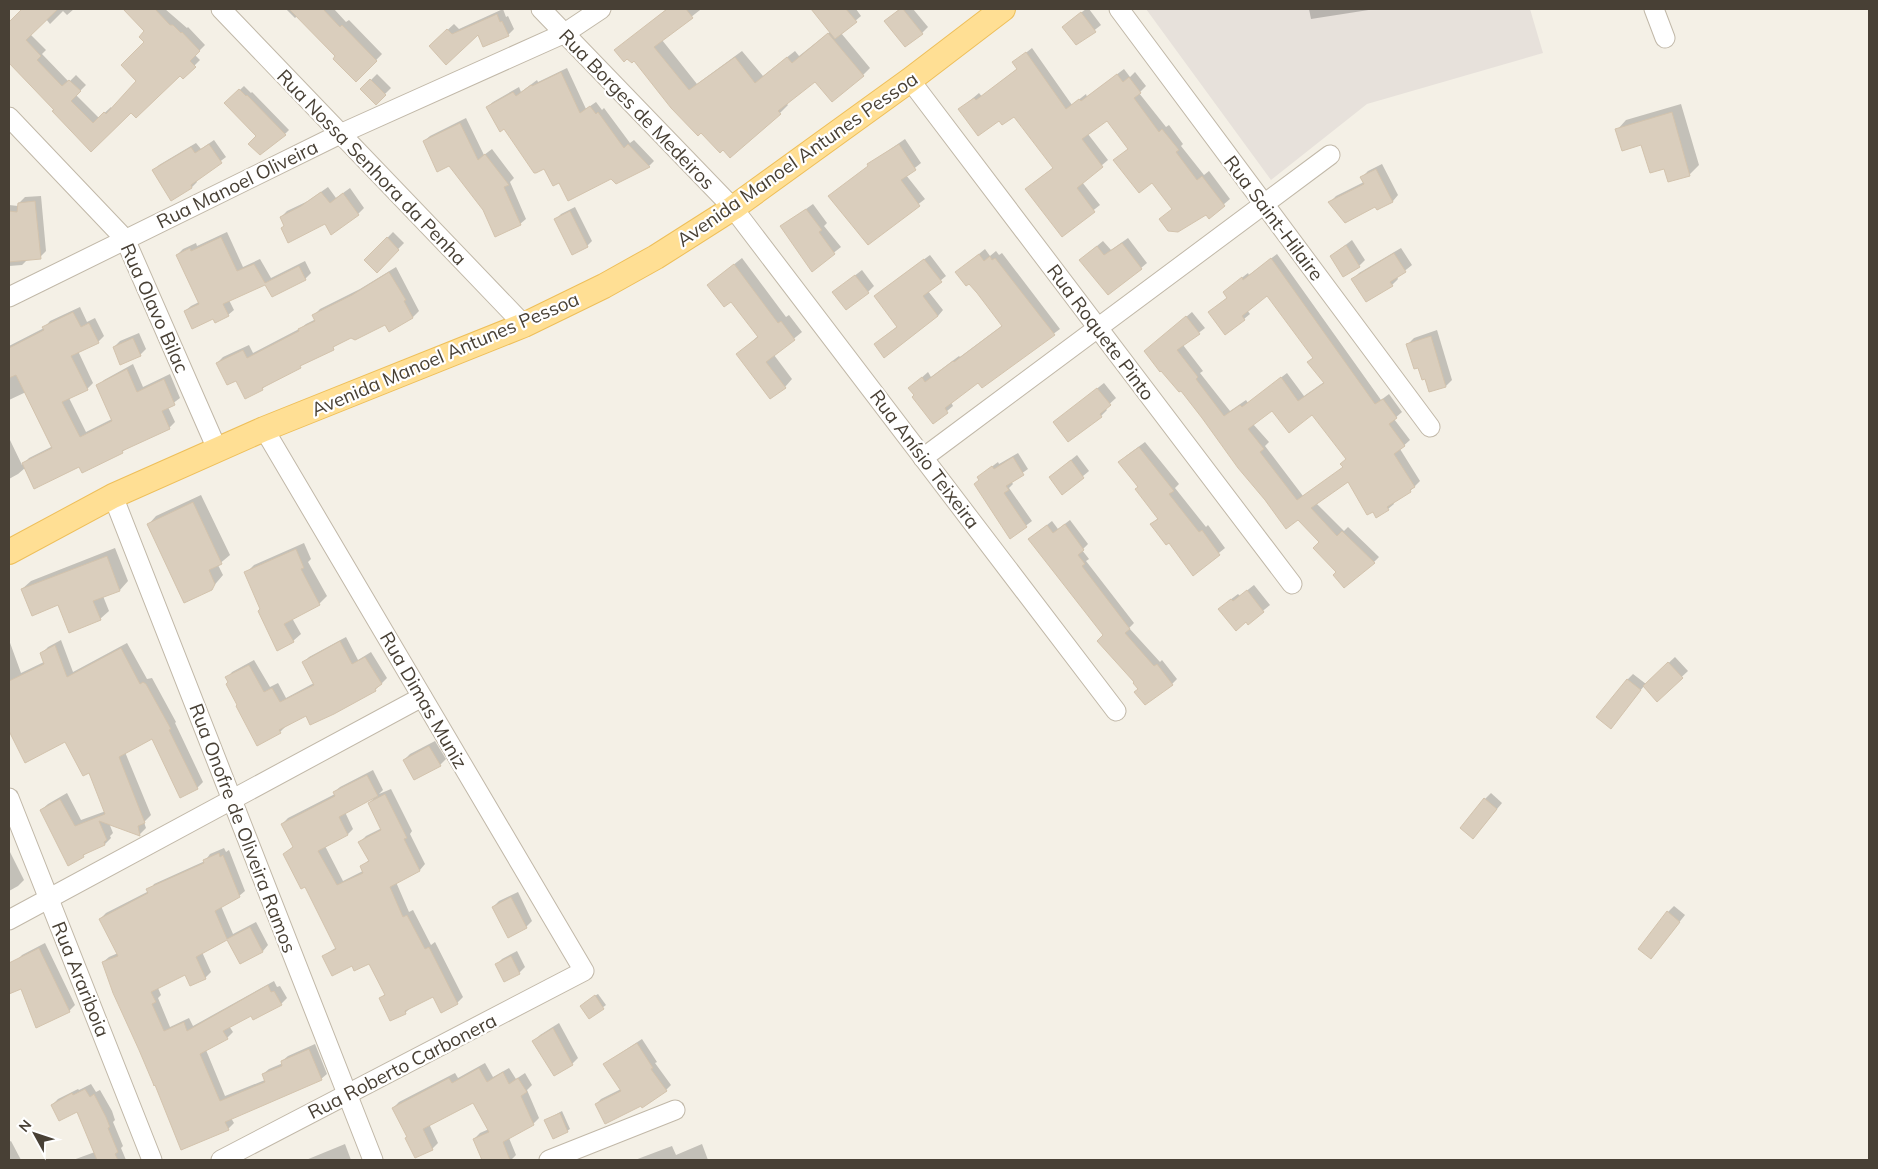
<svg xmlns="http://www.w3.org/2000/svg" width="1878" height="1169" font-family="Mulish,sans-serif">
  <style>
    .industrial { fill: #e7e1db }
    .shadow { fill: #0003; fill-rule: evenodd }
    .building { fill: #dacebd; stroke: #d3c3ad; fill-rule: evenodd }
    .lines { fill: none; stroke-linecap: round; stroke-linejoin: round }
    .minor-casing { stroke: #c1b8a8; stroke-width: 21 }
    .major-casing { stroke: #eebf5a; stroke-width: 26 }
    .minor { stroke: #fff; stroke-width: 19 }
    .major { stroke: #ffdf94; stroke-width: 24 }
    .labels { text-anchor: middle; stroke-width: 4.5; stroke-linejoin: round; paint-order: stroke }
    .street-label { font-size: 19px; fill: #484035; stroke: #fff }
  </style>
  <rect width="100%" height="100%" fill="#f4f0e6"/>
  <!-- industrial -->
  <path class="industrial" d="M1146,9H1530L1543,53L1367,104L1271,180Z"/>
  <!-- shadow -->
  <g class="shadow">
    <path d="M24,9H74L67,15L63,11L50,24L46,19L30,34L46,50L42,54L69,82L76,75L86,85L76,95L99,118L111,107L112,109L138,81L146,42V31L124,9H165L187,28L188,27L205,45L195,55L200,60L183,77L180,74L131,111L91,150L9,56V24Z"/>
    <path d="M286,9H334L346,22L349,20L382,54L356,81L337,56L298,15L295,18Z"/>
    <path d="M503,9L506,17L508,16L514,29L508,35L478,33L430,46L454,24L459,29Z"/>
    <path d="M667,9L700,10L662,40L697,84L742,51L763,76L795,51L799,56L831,31L813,9H856L861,16L841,33L870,68L863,75L815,80L786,103L788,105L780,113L730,156L634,60L616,50Z"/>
    <path d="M900,9H913L928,27L922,33L886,21Z"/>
    <path d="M1086,9H1089L1101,25L1077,44L1070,21Z"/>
    <path d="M1309,9H1375L1311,19Z"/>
    <path d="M1032,48L1072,105L1086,94L1087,97L1124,69L1130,77L1135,72L1146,86L1139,93L1166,127L1169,125L1183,144L1181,146L1204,175L1209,171L1230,199L1209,217L1206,213L1173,208L1152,181L1115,160L1129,148L1107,119L1088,134L1108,160L1082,182L1100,205L1062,235L1032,184L1054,167L1014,115L999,119L960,109L979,93L983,98L995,86L1018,68L1014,62Z"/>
    <path d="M567,68L586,109L596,102L602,110L604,108L630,143L634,140L654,161L649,166L612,178L559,182L487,107L493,102L519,87L521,92L537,80L538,82Z"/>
    <path d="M377,74L391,88L376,103L362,89Z"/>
    <path d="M244,86L251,93L252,92L289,130L285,134L258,136L226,103Z"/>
    <path d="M1681,104L1699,165L1690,174L1665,167L1642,143L1617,130L1626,120Z"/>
    <path d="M466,118L484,155L492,149L514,178L510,182L526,219L520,224L484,209L449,164L424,141L430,136Z"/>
    <path d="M905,139L921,163L906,175L925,199L868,243L869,164Z"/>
    <path d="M214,140L226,157L196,180L197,182L192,187L154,170L159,165L196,143L201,149Z"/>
    <path d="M1382,164L1398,195L1393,201L1378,209L1376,205L1330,202L1336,196L1364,182L1362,177L1368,171Z"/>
    <path d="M328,187L336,198L350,188L364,208L358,214L285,225L281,217L287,211L308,201Z"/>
    <path d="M41,196L46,251L40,257L28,259L22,265L9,266V205L18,206L19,203L25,197Z"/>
    <path d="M813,204L827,223L824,226L841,247L812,270L782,226Z"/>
    <path d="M575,207L592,241L587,246L556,219L561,214Z"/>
    <path d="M227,232L243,267L260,259L271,278L305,261L311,273L305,279L266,283L229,300L234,310L228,315L213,318L185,311L191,306L199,302L177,255L183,249L196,243L197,246Z"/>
    <path d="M393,232L404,243L377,271L366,260Z"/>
    <path d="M1128,238L1147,263L1141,268L1080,260L1103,241L1111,250Z"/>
    <path d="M1352,240L1365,260L1359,266L1331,256Z"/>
    <path d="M1401,248L1412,265L1397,277L1398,279L1392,285L1366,301L1353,279L1359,273Z"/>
    <path d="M985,249L990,256L996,251L999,255L1002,253L1060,329L983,386L979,381L951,402L953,406L933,423L910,388L928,372L931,377L959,356L960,357L1003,325L978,292L957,272Z"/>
    <path d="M1277,254L1381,400L1389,394L1402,412L1394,419L1410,440L1400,449L1420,481L1410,491L1393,502L1394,504L1388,509L1348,480L1316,503L1344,531L1348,527L1379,557L1374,562L1338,572L1321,542L1298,519L1286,527L1181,390L1145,351L1192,312L1205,328L1183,345L1203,371L1200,373L1230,411L1246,400L1248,403L1287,373L1304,396L1324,382L1309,362L1314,357L1268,294L1247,310L1250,314L1226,334L1215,307L1228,297L1230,287L1248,273L1249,275ZM1272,409L1312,413L1347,458L1344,467L1303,496L1265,446L1269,442L1253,424Z"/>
    <path d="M930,255L946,276L928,291L943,310L938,316L881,339L898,326L881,291Z"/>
    <path d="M742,258L786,317L789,315L802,332L774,355L792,379L785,387L738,354L758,336L731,300L708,285Z"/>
    <path d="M396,267L419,311L413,317L389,330L386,323L351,337L268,384L262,389L237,379L217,363L223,357L249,345L253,353L301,328L306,324L316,319L314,315L320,309L360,289Z"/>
    <path d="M862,270L874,286L868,292L840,287Z"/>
    <path d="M80,307L87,322L95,318L104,336L98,342L78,351L93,383L87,389L69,398L86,432L112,419L98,386L104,380L133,364L143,387L170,374L180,398L168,407L175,422L169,428L127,448L122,452L25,468L18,474L9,479V438L22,465L29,458L53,446L26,392L9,400V346L44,328L50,321Z"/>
    <path d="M1437,330L1452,380L1446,386L1426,378L1408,344L1414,338Z"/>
    <path d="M139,333L146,349L140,355L114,347L120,341Z"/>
    <path d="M1104,383L1116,398L1105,408L1107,410L1101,416L1061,417Z"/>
    <path d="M1145,442L1179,484L1175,488L1206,527L1208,525L1225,548L1193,574L1170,541L1152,524L1158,518L1139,487L1126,456Z"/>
    <path d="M1018,453L1028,469L1011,481L1013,484L1009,488L1032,521L1010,538L978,477L998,462L999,464Z"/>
    <path d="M1077,455L1089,471L1063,493L1050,477Z"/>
    <path d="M201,495L230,555L218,565L223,575L211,589L148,525L156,516Z"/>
    <path d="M1070,520L1088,544L1082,550L1089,559L1086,561L1134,623L1129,628L1160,662L1162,660L1177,679L1172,684L1139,689L1105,635L1029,539L1052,521L1058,529Z"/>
    <path d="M304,543L311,559L308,562L327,596L319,604L292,618L301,634L293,641L261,609L246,573L254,565Z"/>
    <path d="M115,548L128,581L120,590L103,596L109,611L100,619L22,589L31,581Z"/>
    <path d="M1254,585L1270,605L1248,623L1226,603L1238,594L1240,596Z"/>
    <path d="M346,637L358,660L371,652L387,678L375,690L306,714L286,726L280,732L238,704L227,678L232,672L254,660L270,687L278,683L286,698L314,683L303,663L309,657Z"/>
    <path d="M9,640L21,673L44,662L41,654L48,647L61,640L73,672L127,643L147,679L152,678L176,722L175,723L203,782L197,788L152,738L125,752L151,815L144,822L146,828L139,835L109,823L113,833L110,836L111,838L105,844L89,851L83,856L41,810L48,804L67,793L81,820L106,811L90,771L65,740L26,761L9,728L10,727L9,723Z"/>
    <path d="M1675,657L1688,671L1657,700L1644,686L1611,727L1628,679L1633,674L1646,684Z"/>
    <path d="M435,741L446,759L440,765L404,760L410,754Z"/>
    <path d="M373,770L383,790L379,794L391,789L412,831L410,834L425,864L420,870L396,882L409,912L413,910L431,945L435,942L463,997L457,1003L433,996L411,1007L405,1013L381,998L386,993L369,962L352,964L323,956L337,947L306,885L284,854L294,846L282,824L288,818L335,794L334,792L340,787ZM374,798L369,803L382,828L366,836L360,842L369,860L361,867L363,871L343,881L325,846L348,834L353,829L345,812Z"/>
    <path d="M1491,793L1502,803L1479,831L1485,799Z"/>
    <path d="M224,848L226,852L229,850L245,891L239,896L221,906L233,934L256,922L268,945L263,951L240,962L228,939L202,952L211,972L205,978L186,973L158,988L161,995L158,998L170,1027L189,1018L193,1026L274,981L277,987L280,986L287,998L281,1004L251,1015L229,1026L233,1032L227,1038L206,1050L225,1096L265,1080L263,1074L269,1069L283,1063L282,1061L288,1056L315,1044L327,1074L321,1079L231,1118L234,1123L228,1129L103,962L109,957L118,953L100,919L106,913L149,891L154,884L205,861L210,854Z"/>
    <path d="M10,852L24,880L18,886L9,891Z"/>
    <path d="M518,892L532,921L526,927L493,907L499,901Z"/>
    <path d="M1674,906L1685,915L1651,958L1668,912Z"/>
    <path d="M45,943L75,1005L69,1011L22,988L9,993V964L16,961L22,955Z"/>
    <path d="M517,951L525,967L519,973L496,965L502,959Z"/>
    <path d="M598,994L606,1005L590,1017L584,1003Z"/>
    <path d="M559,1023L578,1058L572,1064L534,1041L540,1035Z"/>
    <path d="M642,1039L657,1062L655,1063L671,1085L666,1090L642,1105L596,1104L601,1099L621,1089L610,1060Z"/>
    <path d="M485,1063L493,1077L509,1068L516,1079L525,1073L532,1085L527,1090L539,1118L533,1124L509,1138L516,1155L511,1160H483L474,1139L480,1133L489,1129L474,1101L429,1124L438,1143L432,1149L408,1137L393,1108L399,1102L455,1073L458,1078Z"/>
    <path d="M91,1084L96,1092L100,1090L112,1111L115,1120L113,1122L123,1146L121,1148L126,1160H73L95,1152L78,1110L52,1105L58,1099L78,1089L79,1090Z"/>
    <path d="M562,1111L570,1129L567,1131L546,1120Z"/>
    <path d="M11,1141L21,1160H9V1142Z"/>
    <path d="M345,1144L351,1160H306Z"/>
    <path d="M702,1144L708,1160H635L672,1146L676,1155Z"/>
  </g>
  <!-- building -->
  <g class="building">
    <path d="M22,9H58L26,40L41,56L37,60L62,86L69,80L81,91L71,101L93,123L104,112L106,114L136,81L121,65L144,42L139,37L144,31L123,9H155L170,25H173L181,33L182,32L200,51L190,61L196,67L183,79L180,76L136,118L131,113L91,152L52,111L54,110L9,63V22Z"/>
    <path d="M289,9H323L340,27L342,25L377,61L356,82L333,59L335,56Z"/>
    <path d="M667,9H686L693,18L654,47L689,90L735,57L755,83L787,57L792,63L828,33L864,76L832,102L815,82L778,111L781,114L730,158L723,150L720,153L701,133L698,136L671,108L634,61L632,63L627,59L624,62L614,50Z"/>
    <path d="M811,9H846L857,22L835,39Z"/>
    <path d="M900,9H903L923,34L905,47L884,21Z"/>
    <path d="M1081,12L1096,32L1076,45L1062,27Z"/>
    <path d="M497,14L500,22L502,21L509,36L483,47L478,35L446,65L429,46L447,29L452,34Z"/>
    <path d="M1026,52L1066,109L1079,99L1081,101L1117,74L1123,82L1129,77L1141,93L1134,98L1159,132L1162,129L1179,150L1176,152L1197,180L1202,176L1225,206L1209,219L1206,215L1178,232L1168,231L1159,219L1172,209L1152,183L1139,193L1113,160L1128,149L1107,121L1082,139L1103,167L1077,188L1095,212L1062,237L1025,189L1053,168L1014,117L1002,125L999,121L978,136L958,109L974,98L976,100L1017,69L1012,62Z"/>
    <path d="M561,72L580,113L590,106L596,114L598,112L624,148L628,144L650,167L616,184L611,179L568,201L559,183L553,186L544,169L536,173H534L504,129L500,132L486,107L513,92L516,96L531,85L532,86Z"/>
    <path d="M370,79L386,95L376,105L360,89Z"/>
    <path d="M239,89L246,96L247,95L286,135L260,155L248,144L256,136L224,103Z"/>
    <path d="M1672,112L1690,176L1668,182L1664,169L1650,173L1641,145L1622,151L1615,129Z"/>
    <path d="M460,123L478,160L485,154L509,185L504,187L521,225L495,237L483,210L449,166L437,172L423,141Z"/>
    <path d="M209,144L222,163L191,185L192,188L171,201L152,170L191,147L195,153Z"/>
    <path d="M899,144L916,170L901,180L920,206L868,245L828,196L868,166L867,164Z"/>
    <path d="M1376,169L1393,202L1377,210L1375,207L1345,223L1328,202L1364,184L1360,177Z"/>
    <path d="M321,192L330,203L343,193L359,215L331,235L325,224L288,243L281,228L284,226L280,217L301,206Z"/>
    <path d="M35,201L41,259L9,262V211L17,212L18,203Z"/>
    <path d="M806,209L822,230L819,232L835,254L812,272L780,226Z"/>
    <path d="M570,211L588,247L572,255L554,219Z"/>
    <path d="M221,237L237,271L254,264L265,283L299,266L306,280L272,297L265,285L223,304L229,316L215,323L213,319L192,329L184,311L199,304L176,255L190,248L191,251Z"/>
    <path d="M387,237L399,250L377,273L364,260Z"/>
    <path d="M1122,243L1142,269L1108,295L1079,260L1097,246L1104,255Z"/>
    <path d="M1346,245L1360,267L1343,277L1330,256Z"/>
    <path d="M1394,253L1406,272L1390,282L1393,286L1366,302L1351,279Z"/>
    <path d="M979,254L984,261L990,256L992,260L995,258L1055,335L982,388L978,383L945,408L948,413L933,424L912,397L914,395L908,388L922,377L925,382L953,361L954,362L1002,326L977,293L969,284L966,286L955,272Z"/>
    <path d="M1271,258L1375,404L1383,399L1397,418L1389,424L1405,446L1394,454L1415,487L1410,490L1411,492L1387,507L1389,510L1376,518L1373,512L1367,515L1348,482L1311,508L1337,536L1342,531L1375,563L1344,588L1333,575L1336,572L1313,548L1319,542L1298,520L1286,529L1265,500L1238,468L1202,418L1181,391L1179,392L1161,371L1160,372L1144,351L1186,316L1200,334L1177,350L1198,377L1196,379L1224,416L1240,405L1242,407L1281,377L1298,401L1324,383L1307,362L1313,358L1267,296L1242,316L1245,320L1225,335L1208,312L1227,298L1223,292L1242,277L1243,280ZM1272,411L1289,433L1312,415L1346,459L1340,464L1343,467L1297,500L1260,452L1264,449L1248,429Z"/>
    <path d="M924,259L942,282L923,296L938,316L884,358L874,344L897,327L874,296Z"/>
    <path d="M734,264L778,323L781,321L795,340L766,362L786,388L770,399L736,354L758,337L731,302L724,307L707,285Z"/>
    <path d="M389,272L406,300L404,301L413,318L389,332L385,325L355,340L351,338L333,347L334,350L300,366L301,368L262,388L263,390L245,399L236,381L227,385L216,363L243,350L247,358L299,331L298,329L315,321L312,315L352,295Z"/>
    <path d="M855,275L869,293L846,310L832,292Z"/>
    <path d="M73,312L81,327L89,323L99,343L71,356L88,390L62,402L80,437L112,421L96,385L127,369L137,392L164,379L175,405L162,411L170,429L122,451L123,453L82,473L79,467L34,489L22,463L52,448L16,375L9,378V348L44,330L42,327Z"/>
    <path d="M1431,336L1446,387L1429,392L1425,379L1422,380L1418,368L1414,369L1406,344Z"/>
    <path d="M133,338L141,356L120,365L113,347Z"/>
    <path d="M1097,388L1111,405L1100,414L1102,417L1068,442L1053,422Z"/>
    <path d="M1139,447L1174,491L1169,494L1199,532L1202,530L1220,555L1193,576L1169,543L1166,545L1150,524L1158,519L1135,489L1138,487L1118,462Z"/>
    <path d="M1013,457L1024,475L1006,486L1009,490L1004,493L1027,527L1010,539L974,484L979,480L977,477L992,466L994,469Z"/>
    <path d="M1071,460L1084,478L1062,495L1049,477Z"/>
    <path d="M193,502L222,564L209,570L215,584L212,590L184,603L147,524Z"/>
    <path d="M1065,524L1084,550L1078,555L1085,564L1082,566L1130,629L1125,633L1154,666L1157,664L1173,685L1145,705L1134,692L1138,689L1133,683L1134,682L1097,641L1103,635L1028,539L1047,525L1053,533Z"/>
    <path d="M296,549L304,568L301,569L320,605L284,624L294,642L277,651L258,611L260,609L244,572Z"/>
    <path d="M107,556L120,591L93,601L101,620L69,633L58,605L32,616L21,589Z"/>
    <path d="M1247,590L1264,612L1248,625L1246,622L1236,631L1218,609L1231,599L1233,601Z"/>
    <path d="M340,641L352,664L365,657L382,684L375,689L376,691L334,714L310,725L306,716L279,730L281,733L257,746L236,706L237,705L226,684L228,682L225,677L249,665L264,692L272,688L280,702L314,685L302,662Z"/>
    <path d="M55,645L67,677L121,648L140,684L143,682L146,684L171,729L169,730L198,789L180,798L152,739L119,757L145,823L138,826L140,836L99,821L107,840L104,842L105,845L83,855L84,857L68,866L40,810L60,799L75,826L105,814L89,773L83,776L65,742L25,763L9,731V681L44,664L40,653Z"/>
    <path d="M1668,662L1683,678L1657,702L1643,686Z"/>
    <path d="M1627,679L1641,690L1611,729L1596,717Z"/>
    <path d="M429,746L441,766L414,780L403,760Z"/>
    <path d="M367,775L378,796L339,817L348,835L318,851L337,885L363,873L360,866L369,861L358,842L381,830L368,803L385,794L407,838L404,839L420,871L390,887L403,917L407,915L425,949L429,947L458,1004L441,1013L433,997L405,1011L406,1014L390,1021L379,998L385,995L369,964L354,971L352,966L332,976L322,956L336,949L305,887L301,889L283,854L293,847L281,824L335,796L333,792Z"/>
    <path d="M1484,798L1497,809L1473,839L1460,828Z"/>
    <path d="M219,853L220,857L223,855L240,897L215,911L227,939L250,927L263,952L240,964L227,940L196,957L206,979L190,986L185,975L151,992L156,1002L152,1004L164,1031L184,1022L187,1031L268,985L271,992L274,991L282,1005L253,1020L251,1016L223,1031L228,1039L200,1054L220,1101L265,1082L262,1074L282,1066L281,1061L309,1049L322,1080L225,1122L229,1130L181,1150L155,1085L154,1086L153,1083L139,1050L113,993L102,962L118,956L99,919L148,893L146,889L204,863L203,860Z"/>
    <path d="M511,897L527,928L508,938L492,907Z"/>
    <path d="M1667,911L1680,922L1651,959L1638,949Z"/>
    <path d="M39,948L70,1012L36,1028L21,989L9,994V963Z"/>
    <path d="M511,956L520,974L504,982L495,964Z"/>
    <path d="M595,995L604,1009L589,1019L580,1006Z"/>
    <path d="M553,1028L573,1065L554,1076L532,1041Z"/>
    <path d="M637,1043L653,1068L651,1069L667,1091L642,1108L641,1106L605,1124L595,1104L621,1091L603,1064Z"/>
    <path d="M479,1068L487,1082L503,1072L509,1084L518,1078L527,1092L521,1096L534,1125L503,1142L510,1160H482L473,1139L489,1132L473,1103L423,1129L433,1150L415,1158L405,1138L407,1137L392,1108L449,1078L452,1083Z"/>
    <path d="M85,1089L90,1097L94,1094L106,1117L110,1127L108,1128L118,1152L115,1154L118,1160H97L77,1112L59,1121L51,1105L72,1093L73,1095Z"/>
    <path d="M560,1113L568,1132L553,1139L544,1120Z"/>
  </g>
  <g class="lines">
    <!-- minor casing -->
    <g class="minor-casing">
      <g id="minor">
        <path d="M221,9L524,325"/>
        <path d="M541,9L733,208L1116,711"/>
        <path d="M1119,9L1430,427"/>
        <path d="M1654,9L1665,38"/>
        <path d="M910,80L1292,584"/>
        <path d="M9,117L125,239L217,449"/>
        <path d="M9,297L340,134L565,33L601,9"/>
        <path d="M923,458L1330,155"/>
        <path d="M113,496L373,1160"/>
        <path d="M9,798L152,1160"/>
        <path d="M9,920L422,697"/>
        <path d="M221,1160L584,971L264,429"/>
        <path d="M549,1160L675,1110"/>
      </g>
    </g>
    <!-- major casing -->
    <g class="major-casing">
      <path id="major" d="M9,552L113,496L264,429L524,325L604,286L656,257L733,208L910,80L1003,9"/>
    </g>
    <!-- minor -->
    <use href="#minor" class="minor"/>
    <!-- major -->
    <use href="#major" class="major"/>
  </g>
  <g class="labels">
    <!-- street labels -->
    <g class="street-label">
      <text transform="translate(637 109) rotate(46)" y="7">Rua Borges de Medeiros</text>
      <text transform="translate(797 159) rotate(-35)" y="7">Avenida Manoel Antunes Pessoa</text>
      <text transform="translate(372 167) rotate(46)" y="7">Rua Nossa Senhora da Penha</text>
      <text transform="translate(237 184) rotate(-26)" y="7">Rua Manoel Oliveira</text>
      <text transform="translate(1274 218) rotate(53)" y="7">Rua Saint-Hilaire</text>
      <text transform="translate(155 308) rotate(66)" y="7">Rua Olavo Bilac</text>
      <text transform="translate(1101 332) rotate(53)" y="7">Rua Roquete Pinto</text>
      <text transform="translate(445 354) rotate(-23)" y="7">Avenida Manoel Antunes Pessoa</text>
      <text transform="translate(925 459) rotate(53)" y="7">Rua Anísio Teixeira</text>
      <text transform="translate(424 700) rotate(60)" y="7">Rua Dimas Muniz</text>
      <text transform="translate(243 828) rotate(69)" y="7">Rua Onofre de Oliveira Ramos</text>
      <text transform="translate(81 979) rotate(68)" y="7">Rua Arariboia</text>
      <text transform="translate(402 1066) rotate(-27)" y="7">Rua Roberto Carbonera</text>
    </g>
  </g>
  <!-- border -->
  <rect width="1878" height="1169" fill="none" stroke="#484035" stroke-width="20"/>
  <!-- north arrow -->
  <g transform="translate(35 1134) rotate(310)" stroke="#ffffff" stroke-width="4" paint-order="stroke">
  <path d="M0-4L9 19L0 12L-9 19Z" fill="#484035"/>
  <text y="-8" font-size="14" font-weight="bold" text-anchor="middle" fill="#484035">N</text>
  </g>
</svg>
